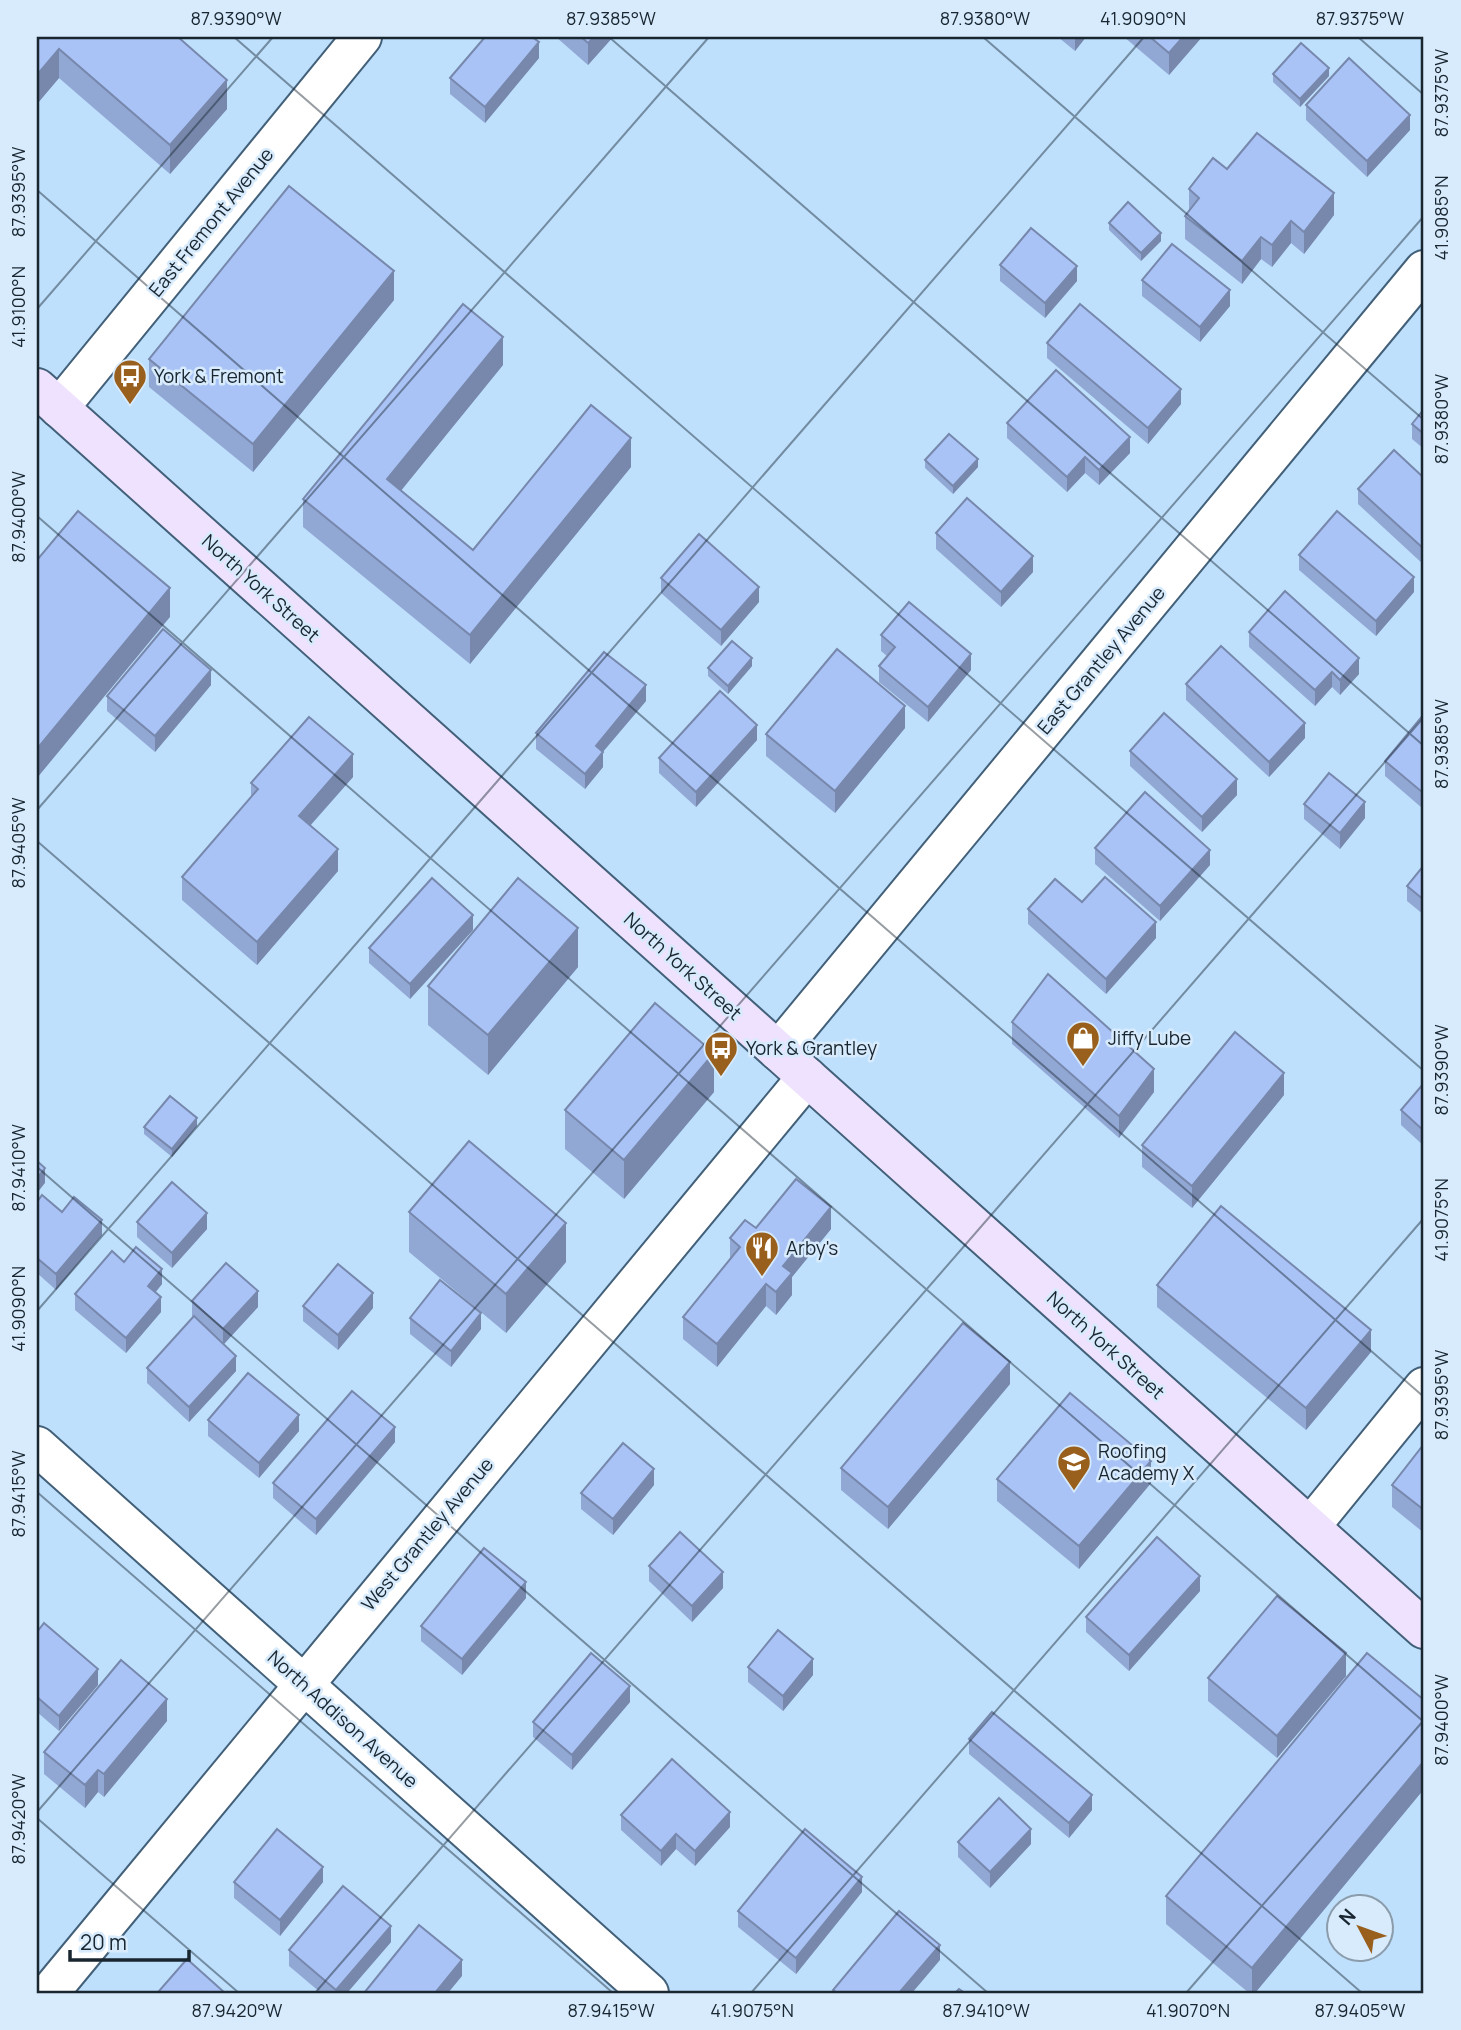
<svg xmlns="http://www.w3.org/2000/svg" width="1461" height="2030" font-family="Manrope,sans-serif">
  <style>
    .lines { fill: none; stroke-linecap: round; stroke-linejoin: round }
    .minor-casing { stroke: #436079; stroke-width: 42 }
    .secondary-casing { stroke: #436079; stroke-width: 42 }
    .minor { stroke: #fff; stroke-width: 38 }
    .secondary { stroke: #efe2fe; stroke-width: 38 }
    .wall { fill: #92a8d4 }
    .shaded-wall { fill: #7788ac }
    .building { fill: #aac3f6; stroke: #7788ac; stroke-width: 2 }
    .ticks { fill: none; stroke: #192630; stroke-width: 2; stroke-opacity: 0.45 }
    .labels { text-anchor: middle; stroke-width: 5; stroke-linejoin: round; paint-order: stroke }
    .street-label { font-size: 19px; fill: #192630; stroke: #d7ebfd }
    .poi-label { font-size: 19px; fill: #192630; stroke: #d7ebfd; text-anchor: start }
    .neatline { fill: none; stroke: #192630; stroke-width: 2.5 }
    .ticks-label { font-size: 18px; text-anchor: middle; fill: #192630 }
  </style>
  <rect width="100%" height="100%" fill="#bee0fd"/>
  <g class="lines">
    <!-- minor casing -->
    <g class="minor-casing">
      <g id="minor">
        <path d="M59,408L362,37"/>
        <path d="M778,1051L1424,270"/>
        <path d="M37,1446L649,1993"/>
        <path d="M1310,1527L1424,1387"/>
        <path d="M49,1993L807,1077"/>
      </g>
    </g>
    <!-- secondary casing -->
    <g class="secondary-casing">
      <path id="secondary" d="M37,388L1424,1629"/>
    </g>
    <!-- minor -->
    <use href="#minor" class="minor"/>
    <!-- secondary -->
    <use href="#secondary" class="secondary"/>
  </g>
  <!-- wall -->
  <g class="wall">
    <path d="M37,37L227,109L170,174L59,78L37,104Z"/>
    <path d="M556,37H613L588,65Z"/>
    <path d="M1058,37H1086L1075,51Z"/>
    <path d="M1124,37H1202L1169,75Z"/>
    <path d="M539,58L485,123L450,94V78Z"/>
    <path d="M1273,74L1329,76L1300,107L1273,82Z"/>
    <path d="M1306,105L1410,130L1367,177L1306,120Z"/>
    <path d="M1227,169L1334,215L1304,254L1291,243L1272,267L1261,259L1242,284L1185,239V216L1189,211V189Z"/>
    <path d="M1109,223L1161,241L1141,261L1109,230Z"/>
    <path d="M1000,265L1077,281L1045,318L1000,281Z"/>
    <path d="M1142,280L1230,306L1200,342L1142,296Z"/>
    <path d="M394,300L253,472L149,387V359Z"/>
    <path d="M1047,343L1181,404L1148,444L1047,358Z"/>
    <path d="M503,365L401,490L473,550L631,467L470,664L303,527V499Z"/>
    <path d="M1424,409V449L1412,439V424Z"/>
    <path d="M1007,423L1130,453L1099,485L1085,473L1067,492L1007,438Z"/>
    <path d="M925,460L978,467L953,494L925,468Z"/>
    <path d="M1424,478V565L1358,504V489Z"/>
    <path d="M936,533L1033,572L1001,607L936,549Z"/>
    <path d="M1299,555L1414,592L1376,636L1299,570Z"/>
    <path d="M661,578L759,602L721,646L661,593Z"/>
    <path d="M1249,632L1359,674L1340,695L1332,687L1315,706L1249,647Z"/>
    <path d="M881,635L971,670L928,722L879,682V666L887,656L881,651Z"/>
    <path d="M752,666L728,694L708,676V668Z"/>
    <path d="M1186,684L1305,738L1269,777L1186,700Z"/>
    <path d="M211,685L155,752L107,711V696Z"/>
    <path d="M646,701L603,752V767L585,789L536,749V733Z"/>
    <path d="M1424,714V805L1422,808L1385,776V761Z"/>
    <path d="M905,728L835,813L766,756V734Z"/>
    <path d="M757,740L696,807L659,773V758Z"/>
    <path d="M1130,751L1237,795L1202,832L1130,766Z"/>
    <path d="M353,777L310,826L338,871L257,965L182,900V877L251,797V783Z"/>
    <path d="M1304,804L1365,818L1340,849L1304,819Z"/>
    <path d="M1095,848L1210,865L1160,921L1095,864Z"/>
    <path d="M1424,865V915L1407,901V886Z"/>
    <path d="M1028,909L1156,938L1106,994L1028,924Z"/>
    <path d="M473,930L410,999L369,963V948Z"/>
    <path d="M578,967L488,1075L428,1025V986Z"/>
    <path d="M1012,1022L1154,1092L1119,1138L1012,1044Z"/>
    <path d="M1424,1083V1146L1401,1125V1110Z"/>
    <path d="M714,1092L624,1199L565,1149V1110Z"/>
    <path d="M1284,1095L1192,1208L1142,1167V1145Z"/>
    <path d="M197,1126L172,1157L144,1134V1127Z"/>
    <path d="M37,1202L62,1212L102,1235L56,1290L37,1273Z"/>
    <path d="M409,1212L566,1262L506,1333L409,1252Z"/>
    <path d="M137,1222L207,1229L172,1268L137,1237Z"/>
    <path d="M756,1228L831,1229L792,1277V1295L776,1315L766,1306L717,1367L683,1339V1317L730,1259V1238Z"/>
    <path d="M124,1262L162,1284L156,1292L161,1312L126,1353L75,1310V1294Z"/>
    <path d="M1157,1285L1371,1352L1306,1430L1157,1307Z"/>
    <path d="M192,1301L258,1307L224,1344L236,1371L189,1422L147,1383V1368L193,1317L192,1316Z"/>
    <path d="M303,1306L373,1308L338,1350L303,1321Z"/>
    <path d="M410,1318L481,1329L451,1367L410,1334Z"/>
    <path d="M1010,1384L888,1529L841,1490V1468Z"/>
    <path d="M208,1420L299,1431L259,1478L208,1436Z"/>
    <path d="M395,1442L316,1535L273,1498V1483Z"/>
    <path d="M1424,1444V1533L1392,1507V1485Z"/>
    <path d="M997,1479L1151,1483L1079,1569L997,1501Z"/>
    <path d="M654,1485L613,1535L581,1509V1493Z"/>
    <path d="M649,1566L723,1588L692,1622L649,1581Z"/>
    <path d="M1200,1591L1129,1671L1086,1632V1617Z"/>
    <path d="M526,1598L462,1675L421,1641V1626Z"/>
    <path d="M37,1632L98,1685L59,1731L37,1712Z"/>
    <path d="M748,1667L813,1675L783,1711L748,1682Z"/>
    <path d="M1346,1676L1277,1758L1208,1701V1678Z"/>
    <path d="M1424,1700V1789L1255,1993H1249L1166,1924V1896Z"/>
    <path d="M630,1702L572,1770L533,1737V1722Z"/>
    <path d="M167,1721L104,1797L98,1792L85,1808L44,1774V1752Z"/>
    <path d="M969,1739L1092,1810L1069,1838L969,1754Z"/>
    <path d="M621,1815L730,1827L695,1866L676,1849L661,1866L621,1830Z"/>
    <path d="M958,1842L1031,1844L990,1888L958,1857Z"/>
    <path d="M234,1882H323L280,1936L234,1898Z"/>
    <path d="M862,1892L796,1974L738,1927V1911Z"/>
    <path d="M391,1942L347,1993H321L289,1966V1950Z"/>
  </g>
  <!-- shaded-wall -->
  <g class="shaded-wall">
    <path d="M594,37H613L588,65V43Z"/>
    <path d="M1075,37H1086L1075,51Z"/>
    <path d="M1183,37H1202L1169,75V53Z"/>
    <path d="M539,42V58L485,123V107Z"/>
    <path d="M59,49V78L37,104V75Z"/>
    <path d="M1329,68V76L1300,107V99Z"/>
    <path d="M227,80V109L170,174V145Z"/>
    <path d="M1410,115V130L1367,177V161Z"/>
    <path d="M1334,193V215L1304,254V232Z"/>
    <path d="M1291,221V243L1272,267V245Z"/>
    <path d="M1161,233V241L1141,261V253Z"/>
    <path d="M1261,237V259L1242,284V261Z"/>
    <path d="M1077,266V281L1045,318V303Z"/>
    <path d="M394,271V300L253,472V444Z"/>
    <path d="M1230,290V306L1200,342V327Z"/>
    <path d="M503,337V365L387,508V479Z"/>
    <path d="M1181,389V404L1148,444V428Z"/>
    <path d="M1130,437V453L1099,485V470Z"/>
    <path d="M631,438V467L470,664V635Z"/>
    <path d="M1085,457V473L1067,492V477Z"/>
    <path d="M978,459V467L953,494V486Z"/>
    <path d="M1033,556V572L1001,607V592Z"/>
    <path d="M1414,577V592L1376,636V621Z"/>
    <path d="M759,587V602L721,646V630Z"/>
    <path d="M170,588V617L37,778V749Z"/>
    <path d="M971,654V670L928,722V707Z"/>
    <path d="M752,658V666L728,694V686Z"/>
    <path d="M1359,658V674L1340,695V680Z"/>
    <path d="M211,670V685L155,752V736Z"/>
    <path d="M1332,672V687L1315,706V690Z"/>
    <path d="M646,685V701L600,755L603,752V767L585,789V774L596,746Z"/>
    <path d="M905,706V728L835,813V791Z"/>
    <path d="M1305,723V738L1269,777V762Z"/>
    <path d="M757,725V740L696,807V792Z"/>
    <path d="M353,754V777L299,838V816Z"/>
    <path d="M1237,779V795L1202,832V817Z"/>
    <path d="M1424,790V805L1422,808V792Z"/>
    <path d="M1365,802V818L1340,849V833Z"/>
    <path d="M338,849V871L257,965V942Z"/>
    <path d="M1210,850V865L1160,921V906Z"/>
    <path d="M473,915V930L410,999V984Z"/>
    <path d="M1156,922V938L1106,994V979Z"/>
    <path d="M578,928V967L488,1075V1035Z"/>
    <path d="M714,1053V1092L624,1199V1160Z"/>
    <path d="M1154,1069V1092L1119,1138V1116Z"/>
    <path d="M1284,1073V1095L1192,1208V1186Z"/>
    <path d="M197,1118V1126L172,1157V1149Z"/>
    <path d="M45,1168V1183L37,1193V1178Z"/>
    <path d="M831,1207V1229L792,1277V1295L776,1315V1292L783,1266Z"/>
    <path d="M207,1213V1229L172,1268V1253Z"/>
    <path d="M102,1220V1235L56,1290V1274Z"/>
    <path d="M566,1223V1262L506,1333V1294Z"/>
    <path d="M162,1269V1284L148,1301V1286Z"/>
    <path d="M766,1284V1306L717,1367V1344Z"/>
    <path d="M258,1291V1307L223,1345V1329Z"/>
    <path d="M373,1293V1308L338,1350V1335Z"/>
    <path d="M161,1297V1312L126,1353V1338Z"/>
    <path d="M481,1313V1329L451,1367V1351Z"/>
    <path d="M1371,1330V1352L1306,1430V1408Z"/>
    <path d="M236,1356V1371L189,1422V1407Z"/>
    <path d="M1010,1362V1384L888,1529V1507Z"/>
    <path d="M299,1415V1431L259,1478V1463Z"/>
    <path d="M395,1427V1442L316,1535V1519Z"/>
    <path d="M1151,1461V1483L1079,1569V1546Z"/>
    <path d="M654,1469V1485L613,1535V1519Z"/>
    <path d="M723,1572V1588L692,1622V1606Z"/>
    <path d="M1200,1576V1591L1129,1671V1655Z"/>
    <path d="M526,1582V1598L462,1675V1659Z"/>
    <path d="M1346,1653V1676L1277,1758V1736Z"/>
    <path d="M813,1659V1675L783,1711V1696Z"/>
    <path d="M98,1669V1685L59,1731V1716Z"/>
    <path d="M630,1686V1702L572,1770V1755Z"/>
    <path d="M167,1699V1721L104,1797V1774Z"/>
    <path d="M1424,1761V1789L1255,1993H1252V1968Z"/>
    <path d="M98,1770V1792L85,1808V1785Z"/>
    <path d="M1092,1795V1810L1069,1838V1823Z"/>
    <path d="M730,1812V1827L695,1866V1851Z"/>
    <path d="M1031,1829V1844L990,1888V1872Z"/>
    <path d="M676,1834V1849L661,1866V1851Z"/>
    <path d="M323,1867V1882L280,1936V1920Z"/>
    <path d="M862,1877V1892L796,1974V1958Z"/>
    <path d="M391,1926V1942L347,1993H336V1990Z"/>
    <path d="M940,1945V1960L912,1993H899Z"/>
    <path d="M462,1960V1976L448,1993H435Z"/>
  </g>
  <!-- building -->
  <g class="building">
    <path d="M37,37H178L227,80L170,145L59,49L37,75Z"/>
    <path d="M485,37H532L539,42L485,107L450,78Z"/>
    <path d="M581,37H594L588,43Z"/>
    <path d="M1150,37H1183L1169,53Z"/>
    <path d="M1301,43L1329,68L1300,99L1273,74Z"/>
    <path d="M1349,58L1410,115L1367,161L1306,105Z"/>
    <path d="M1257,133L1334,193L1304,232L1291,221L1272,245L1261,237L1242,261L1185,216L1199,198L1189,189L1213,158L1227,169Z"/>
    <path d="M289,186L394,271L253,444L149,359Z"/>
    <path d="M1128,202L1161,233L1141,253L1109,223Z"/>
    <path d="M1031,228L1077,266L1045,303L1000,265Z"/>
    <path d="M1172,244L1230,290L1200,327L1142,280Z"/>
    <path d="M463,304L503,337L387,479L473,550L591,405L631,438L470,635L303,499Z"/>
    <path d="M1080,304L1181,389L1148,428L1047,343Z"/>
    <path d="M1056,370L1130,437L1099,470L1085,457L1067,477L1007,423Z"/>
    <path d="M1424,409V434L1412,424Z"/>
    <path d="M949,434L978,459L953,486L925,460Z"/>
    <path d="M1394,450L1424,478V549L1358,489Z"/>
    <path d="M967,498L1033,556L1001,592L936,533Z"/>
    <path d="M78,511L170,588L37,749V560Z"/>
    <path d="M1337,511L1414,577L1376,621L1299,555Z"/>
    <path d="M699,534L759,587L721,630L661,578Z"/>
    <path d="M1285,591L1359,658L1340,680L1332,672L1315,690L1249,632Z"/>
    <path d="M909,602L971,654L928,707L879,666L895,647L881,635Z"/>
    <path d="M163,629L211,670L155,736L107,696Z"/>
    <path d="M732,641L752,658L728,686L708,668Z"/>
    <path d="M1221,646L1305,723L1269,762L1186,684Z"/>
    <path d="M837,649L905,706L835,791L766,734Z"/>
    <path d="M604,652L646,685L596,746L603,752L585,774L536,733Z"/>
    <path d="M720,691L757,725L696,792L659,758Z"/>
    <path d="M1164,713L1237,779L1202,817L1130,751Z"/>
    <path d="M1424,714V790L1422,792L1385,761Z"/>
    <path d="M309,717L353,754L299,816L338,849L257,942L182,877L258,789L251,783Z"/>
    <path d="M1329,773L1365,802L1340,833L1304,804Z"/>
    <path d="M1145,792L1210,850L1160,906L1095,848Z"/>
    <path d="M1424,865V900L1407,886Z"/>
    <path d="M1105,877L1156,922L1106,979L1028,909L1055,879L1082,902Z"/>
    <path d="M432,878L473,915L410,984L369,948Z"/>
    <path d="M518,878L578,928L488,1035L428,986Z"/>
    <path d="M1048,974L1154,1069L1119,1116L1012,1022Z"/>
    <path d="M655,1003L714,1053L624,1160L565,1110Z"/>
    <path d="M1235,1032L1284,1073L1192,1186L1142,1145Z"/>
    <path d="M1424,1083V1131L1401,1110Z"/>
    <path d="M170,1096L197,1118L172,1149L144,1127Z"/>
    <path d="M469,1141L566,1223L506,1294L409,1212Z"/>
    <path d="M37,1161L45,1168L37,1178Z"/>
    <path d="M796,1179L831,1207L783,1266L792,1273L776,1292L766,1284L717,1344L683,1317L740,1247L730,1238L745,1220L756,1228Z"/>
    <path d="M172,1182L207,1213L172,1253L137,1222Z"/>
    <path d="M42,1195L62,1212L74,1197L102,1220L56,1274L37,1258V1202Z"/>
    <path d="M1221,1206L1371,1330L1306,1408L1157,1285Z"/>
    <path d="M136,1247L162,1269L148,1286L161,1297L126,1338L75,1294L112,1251L124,1262Z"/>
    <path d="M226,1263L258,1291L223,1329L192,1301Z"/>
    <path d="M338,1264L373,1293L338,1335L303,1306Z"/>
    <path d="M440,1280L481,1313L451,1351L410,1318Z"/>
    <path d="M194,1316L236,1356L189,1407L147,1368Z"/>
    <path d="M963,1323L1010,1362L888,1507L841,1468Z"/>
    <path d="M248,1373L299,1415L259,1463L208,1420Z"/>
    <path d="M352,1391L395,1427L316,1519L273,1483Z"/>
    <path d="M1070,1393L1151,1461L1079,1546L997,1479Z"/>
    <path d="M623,1443L654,1469L613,1519L581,1493Z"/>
    <path d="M1424,1444V1510L1392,1485Z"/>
    <path d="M680,1532L723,1572L692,1606L649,1566Z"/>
    <path d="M1157,1537L1200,1576L1129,1655L1086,1617Z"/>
    <path d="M484,1548L526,1582L462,1659L421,1626Z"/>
    <path d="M1277,1596L1346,1653L1277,1736L1208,1678Z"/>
    <path d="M44,1623L98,1669L59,1716L37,1697V1632Z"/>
    <path d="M778,1630L813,1659L783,1696L748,1667Z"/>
    <path d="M591,1653L630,1686L572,1755L533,1722Z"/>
    <path d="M1367,1653L1424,1700V1761L1252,1968L1166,1896Z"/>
    <path d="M121,1660L167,1699L104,1774L98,1770L85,1785L44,1752Z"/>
    <path d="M992,1712L1092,1795L1069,1823L969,1739Z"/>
    <path d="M672,1759L730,1812L695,1851L676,1834L661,1851L621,1815Z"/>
    <path d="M999,1798L1031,1829L990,1872L958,1842Z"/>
    <path d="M277,1829L323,1867L280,1920L234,1882Z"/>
    <path d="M805,1829L862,1877L796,1958L738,1911Z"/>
    <path d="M343,1886L391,1926L336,1990L289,1950Z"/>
    <path d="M899,1911L940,1945L899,1993H837L833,1990Z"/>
    <path d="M419,1925L462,1960L435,1993H364Z"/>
    <path d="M187,1959L225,1993H162L159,1991Z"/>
    <path d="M959,1989L965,1993H955Z"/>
  </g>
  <!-- ticks -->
  <path class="ticks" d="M234,37L1424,1071M609,37L1424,746M983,37L1424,420M1358,37L1424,95M37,190L1424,1397M37,309L273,37M37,516L1424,1722M37,810L709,37M37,841L1362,1993M37,1167L988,1993M37,1311L1144,37M37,1492L613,1993M37,1812L1424,216M37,1818L239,1993M315,1993L1424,717M751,1993L1424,1218M1186,1993L1424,1720"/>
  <!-- icons -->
  <defs>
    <g id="bus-pin" transform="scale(1.75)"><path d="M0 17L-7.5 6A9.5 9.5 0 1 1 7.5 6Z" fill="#995f1d" stroke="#d7ebfd"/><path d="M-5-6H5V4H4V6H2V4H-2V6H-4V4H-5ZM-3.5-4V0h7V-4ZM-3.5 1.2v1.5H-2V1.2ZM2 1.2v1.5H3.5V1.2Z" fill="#fff"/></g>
    <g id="shop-pin" transform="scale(1.75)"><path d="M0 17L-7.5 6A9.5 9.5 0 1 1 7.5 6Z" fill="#995f1d" stroke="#d7ebfd"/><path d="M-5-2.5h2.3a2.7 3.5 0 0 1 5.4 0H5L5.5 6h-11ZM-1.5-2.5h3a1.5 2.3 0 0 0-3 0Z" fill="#fff"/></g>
    <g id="restaurant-pin" transform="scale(1.75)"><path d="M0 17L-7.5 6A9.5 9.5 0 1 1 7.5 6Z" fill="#995f1d" stroke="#d7ebfd"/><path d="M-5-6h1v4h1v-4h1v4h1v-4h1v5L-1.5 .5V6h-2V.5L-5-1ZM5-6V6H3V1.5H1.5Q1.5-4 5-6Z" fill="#fff"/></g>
    <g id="school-pin" transform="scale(1.75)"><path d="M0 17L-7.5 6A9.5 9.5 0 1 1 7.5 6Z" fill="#995f1d" stroke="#d7ebfd"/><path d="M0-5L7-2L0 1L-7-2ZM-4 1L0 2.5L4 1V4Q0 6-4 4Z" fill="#fff"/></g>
  </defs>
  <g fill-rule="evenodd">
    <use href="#bus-pin" x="130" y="376"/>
    <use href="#shop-pin" x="1083" y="1038"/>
    <use href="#bus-pin" x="721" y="1048"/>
    <use href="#restaurant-pin" x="762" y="1248"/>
    <use href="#school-pin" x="1074" y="1462"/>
  </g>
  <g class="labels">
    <!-- street labels -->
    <g class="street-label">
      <text transform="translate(211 222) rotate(-51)" y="7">East Fremont Avenue</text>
      <text transform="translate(261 588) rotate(42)" y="7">North York Street</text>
      <text transform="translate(1101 660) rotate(-50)" y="7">East Grantley Avenue</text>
      <text transform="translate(683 966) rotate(42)" y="7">North York Street</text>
      <text transform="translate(1106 1345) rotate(42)" y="7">North York Street</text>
      <text transform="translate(427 1534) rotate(-50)" y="7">West Grantley Avenue</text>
      <text transform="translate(343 1719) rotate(42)" y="7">North Addison Avenue</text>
    </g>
    <!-- poi labels -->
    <g class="poi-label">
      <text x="154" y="383">York &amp; Fremont</text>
      <text x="1108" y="1045">Jiffy Lube</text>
      <text x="746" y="1055">York &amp; Grantley</text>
      <text x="786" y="1255">Arby's</text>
      <text x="1098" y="1458">Roofing<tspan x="1098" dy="22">Academy X</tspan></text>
    </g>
  </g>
  <!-- border -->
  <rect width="1461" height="2030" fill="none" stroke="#d7ebfd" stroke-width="77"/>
  <!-- north arrow -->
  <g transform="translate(1360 1928) rotate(311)"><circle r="33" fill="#d7ebfd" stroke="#8b9cab" stroke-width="2"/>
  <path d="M0-5L12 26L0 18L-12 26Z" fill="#995f1d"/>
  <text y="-10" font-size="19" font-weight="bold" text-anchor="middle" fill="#192630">N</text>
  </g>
  <!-- scale -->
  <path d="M70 1950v10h119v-10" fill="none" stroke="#192630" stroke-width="3.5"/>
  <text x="80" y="1950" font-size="21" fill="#192630" stroke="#d7ebfd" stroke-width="5" paint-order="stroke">20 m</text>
  <rect x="38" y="38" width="1384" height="1954" class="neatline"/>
  <g class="ticks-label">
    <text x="236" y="25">87.9390°W</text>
    <text x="611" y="25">87.9385°W</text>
    <text x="985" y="25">87.9380°W</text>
    <text x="1143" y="25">41.9090°N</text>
    <text x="1360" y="25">87.9375°W</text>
    <text transform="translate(1442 93) rotate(-90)" y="6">87.9375°W</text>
    <text transform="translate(19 192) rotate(-90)" y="6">87.9395°W</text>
    <text transform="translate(1442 218) rotate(-90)" y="6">41.9085°N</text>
    <text transform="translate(19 307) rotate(-90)" y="6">41.9100°N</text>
    <text transform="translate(1442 419) rotate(-90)" y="6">87.9380°W</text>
    <text transform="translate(19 517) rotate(-90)" y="6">87.9400°W</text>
    <text transform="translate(1442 744) rotate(-90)" y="6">87.9385°W</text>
    <text transform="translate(19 843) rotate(-90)" y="6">87.9405°W</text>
    <text transform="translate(1442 1070) rotate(-90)" y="6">87.9390°W</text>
    <text transform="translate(19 1168) rotate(-90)" y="6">87.9410°W</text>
    <text transform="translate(1442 1220) rotate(-90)" y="6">41.9075°N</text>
    <text transform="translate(19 1309) rotate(-90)" y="6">41.9090°N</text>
    <text transform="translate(1442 1395) rotate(-90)" y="6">87.9395°W</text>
    <text transform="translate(19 1494) rotate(-90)" y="6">87.9415°W</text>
    <text transform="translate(1442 1720) rotate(-90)" y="6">87.9400°W</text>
    <text transform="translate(19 1819) rotate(-90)" y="6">87.9420°W</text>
    <text x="237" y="2017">87.9420°W</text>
    <text x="611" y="2017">87.9415°W</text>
    <text x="752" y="2017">41.9075°N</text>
    <text x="986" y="2017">87.9410°W</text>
    <text x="1188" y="2017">41.9070°N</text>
    <text x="1360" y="2017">87.9405°W</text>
  </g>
</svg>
